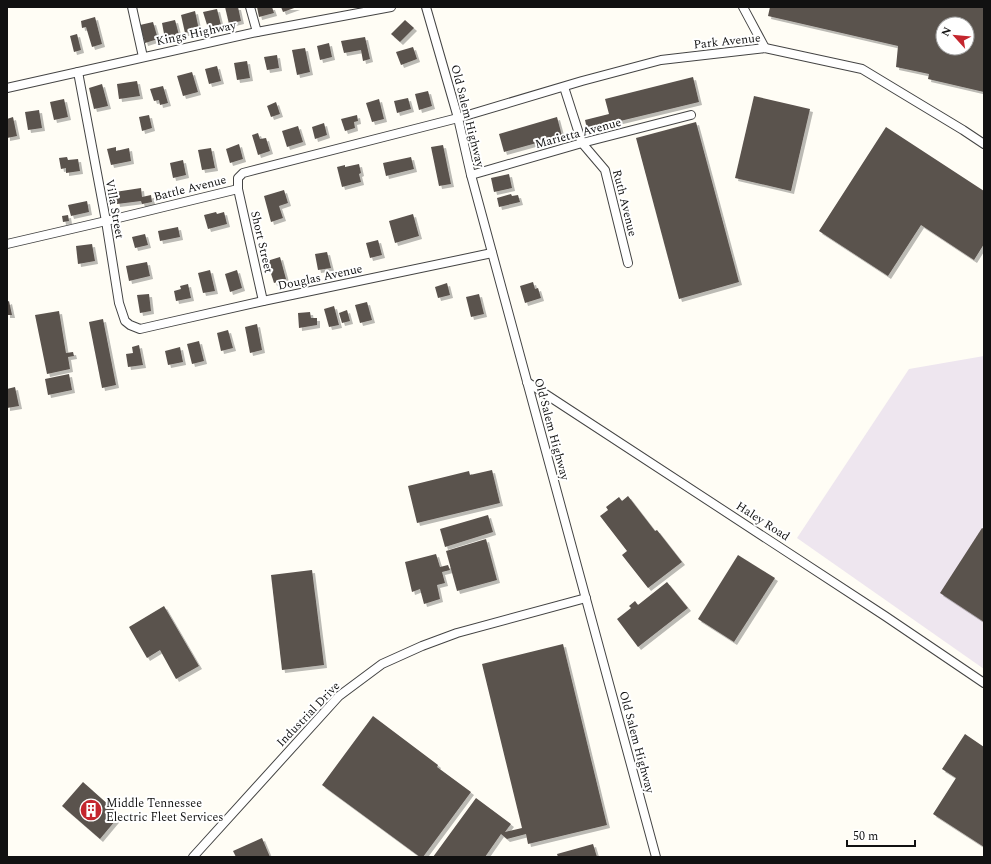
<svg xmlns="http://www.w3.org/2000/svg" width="991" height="864" font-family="Spectral,serif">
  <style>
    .industrial { fill: #eee6ef }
    .building { fill: #5a524d; fill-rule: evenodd; filter: url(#shadow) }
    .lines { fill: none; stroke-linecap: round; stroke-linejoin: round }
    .minor-casing { stroke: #444; stroke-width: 10 }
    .minor { stroke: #fff; stroke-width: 8 }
    .labels { text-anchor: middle; stroke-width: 4; stroke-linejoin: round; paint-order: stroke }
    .street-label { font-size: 12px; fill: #111; stroke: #fff }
    .poi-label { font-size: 12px; fill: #111; stroke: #fff; text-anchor: start }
  </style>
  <defs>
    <filter id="shadow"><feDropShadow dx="3" dy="3" stdDeviation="0" flood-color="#0004"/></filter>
  </defs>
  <rect width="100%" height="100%" fill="#fffdf5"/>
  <!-- industrial -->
  <path class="industrial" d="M984,356V669L797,538L909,369Z"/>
  <!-- building -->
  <g class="building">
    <path d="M225,7H238L241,21L229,24Z"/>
    <path d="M257,7H272L274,13L259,17Z"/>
    <path d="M281,7H297L283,12Z"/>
    <path d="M770,7H984V92L928,79L929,74L896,67L898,46L768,16ZM943,24H967V48H943Z"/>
    <path d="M217,9L221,25L208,28L203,12Z"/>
    <path d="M195,11L199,30L185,33L181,15Z"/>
    <path d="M95,17L102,44L92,47L86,27L82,28L81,21Z"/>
    <path d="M175,20L179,35L165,39L162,23Z"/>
    <path d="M405,20L414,28L400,42L391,34Z"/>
    <path d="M153,22L158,39L145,43L140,25Z"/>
    <path d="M77,34L81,50L74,52L70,36Z"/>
    <path d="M365,37L370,59L363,61L361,50L344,53L341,41Z"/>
    <path d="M329,43L332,57L320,60L317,46Z"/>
    <path d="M413,47L417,59L401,65L396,52Z"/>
    <path d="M305,48L310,72L297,75L292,50Z"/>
    <path d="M277,55L279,68L267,70L264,57Z"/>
    <path d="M247,61L250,78L237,80L234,63Z"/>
    <path d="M217,66L221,81L209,84L205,69Z"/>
    <path d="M192,72L198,92L183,96L177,76Z"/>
    <path d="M693,77L699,102L587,129L585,120L609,114L605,99Z"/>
    <path d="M137,81L140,96L119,99L117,84Z"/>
    <path d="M102,84L108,106L94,109L89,88Z"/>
    <path d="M163,86L168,103L160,105L159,100L154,101L150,89Z"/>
    <path d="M428,91L432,106L419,110L415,94Z"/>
    <path d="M754,96L810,109L791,191L735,178Z"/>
    <path d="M408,98L411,109L397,113L394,101Z"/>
    <path d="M64,99L68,117L54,120L50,102Z"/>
    <path d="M379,99L384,119L372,122L366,103Z"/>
    <path d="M276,102L280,114L271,117L267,106Z"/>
    <path d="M39,110L42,128L28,130L25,112Z"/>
    <path d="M149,115L152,128L142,131L139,117Z"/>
    <path d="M357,115L358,121L354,122L355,128L345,131L341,119Z"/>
    <path d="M13,117L17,136L7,138V119Z"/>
    <path d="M557,117L562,136L504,152L499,134Z"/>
    <path d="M696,122L739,282L679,299L636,138Z"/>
    <path d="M324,123L327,135L315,139L312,127Z"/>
    <path d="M298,126L303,142L287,147L282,131Z"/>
    <path d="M886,127L984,191V244L974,260L921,225L888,276L819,231Z"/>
    <path d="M258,133L260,139L266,138L270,151L258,155L252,135Z"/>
    <path d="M239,144L243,159L230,163L226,149Z"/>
    <path d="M443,145L451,184L439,186L431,147Z"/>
    <path d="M116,147V151L129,148L131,161L111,165L107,149Z"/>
    <path d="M211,148L215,168L202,170L198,150Z"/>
    <path d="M67,157L68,160L78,159L80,171L66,173V168L61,169L59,158Z"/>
    <path d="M411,157L414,169L386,176L383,163Z"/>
    <path d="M183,160L186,175L173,178L170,163Z"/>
    <path d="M359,164L361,173L359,174L361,182L342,187L337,167L345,165V167Z"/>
    <path d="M509,174L512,188L494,192L491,178Z"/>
    <path d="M141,188L142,197L151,195L152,202L142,204L141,201L117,204L115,192Z"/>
    <path d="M284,190L288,203L279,206L283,218L271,222L264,196Z"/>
    <path d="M511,194L512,196L518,195L520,202L499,207L497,198Z"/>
    <path d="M87,201L89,212L71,216L68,205Z"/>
    <path d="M216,212L217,214L224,212L227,224L208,229L204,215Z"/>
    <path d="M413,214L419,236L395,243L389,221Z"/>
    <path d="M68,215L69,221L63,222L62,216Z"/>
    <path d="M178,227L180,237L160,241L158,231Z"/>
    <path d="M145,234L148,245L135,248L132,237Z"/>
    <path d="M378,240L382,255L370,258L366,243Z"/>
    <path d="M92,244L95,261L78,264L76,246Z"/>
    <path d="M327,252L331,268L318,270L315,254Z"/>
    <path d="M280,257L286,279L274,283L267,261Z"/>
    <path d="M147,262L150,276L129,281L126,266Z"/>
    <path d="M210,270L215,291L203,293L198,273Z"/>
    <path d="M237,270L242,288L230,292L225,274Z"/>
    <path d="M533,282L535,289L538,288L541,298L525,303L520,286Z"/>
    <path d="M447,283L450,295L438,298L435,287Z"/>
    <path d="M188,284L191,298L176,301L174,291L181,289L180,286Z"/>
    <path d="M149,294L151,311L140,313L137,295Z"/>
    <path d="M479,294L484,314L471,317L466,297Z"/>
    <path d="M9,301L12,315H7V302Z"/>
    <path d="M367,302L372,320L360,323L355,305Z"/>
    <path d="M334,306L339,325L329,327L324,309Z"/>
    <path d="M347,310L350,321L342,323L339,313Z"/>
    <path d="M59,311L66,353L73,352L74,356L68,357L70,369L47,374L35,315Z"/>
    <path d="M310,312L311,318H317V325L299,328L298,313Z"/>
    <path d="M103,319L116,385L102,388L89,322Z"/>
    <path d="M257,324L262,350L250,353L245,327Z"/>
    <path d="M228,330L233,348L221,351L217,333Z"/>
    <path d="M199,341L204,361L192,364L187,344Z"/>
    <path d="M139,345L143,365L128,367L126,354L133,353L132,347Z"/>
    <path d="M180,347L183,362L168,365L165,351Z"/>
    <path d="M69,374L72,390L48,395L45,379Z"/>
    <path d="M15,387L19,406L7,408V389Z"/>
    <path d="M492,470L500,503L417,523L408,486L469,471L470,475Z"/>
    <path d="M628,496L655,531L657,530L682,562L648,588L622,555L627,551L600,516L608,510L606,507L619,497L622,501Z"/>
    <path d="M488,515L493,532L445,547L440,529Z"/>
    <path d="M982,528L984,529V622L940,593Z"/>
    <path d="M486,539L497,580L457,591L446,551Z"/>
    <path d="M436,554L440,567L448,565L450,570L442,572L445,583L437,585L440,599L424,604L420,589L412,592L405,562Z"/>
    <path d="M738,555L775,578L734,642L698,619Z"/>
    <path d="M312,570L324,665L282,670L271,575Z"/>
    <path d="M667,582L688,608L638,647L617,619L631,608L629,606L635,601L638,605Z"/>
    <path d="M164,606L199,666L176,679L160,650L147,658L129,627Z"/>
    <path d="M563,644L607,825L528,844L526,834L507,839L501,834L485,857H433L476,798L511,824L505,832L522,828L482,664Z"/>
    <path d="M373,716L438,765L437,767L471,792L423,857H420L322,785Z"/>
    <path d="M965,734L984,747V847L933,814L956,778L942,769Z"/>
    <path d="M83,782L120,815L100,839L62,806Z"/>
    <path d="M262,838L270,857H236L233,851Z"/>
    <path d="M593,844L597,857H558L557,854Z"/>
  </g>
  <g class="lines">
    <!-- minor casing -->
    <g class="minor-casing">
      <g id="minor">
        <path d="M132,7L143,57"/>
        <path d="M250,7L257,32"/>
        <path d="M426,7L458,118L471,175L656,857"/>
        <path d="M743,7L765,48"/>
        <path d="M78,72L106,221L119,303L125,321L130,325L140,329L153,326L263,301L492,253"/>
        <path d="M564,87L582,143L605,170L628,263"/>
        <path d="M7,88L257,32L391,7"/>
        <path d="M471,175L582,143L691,115"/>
        <path d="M7,244L106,221L238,189"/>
        <path d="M263,301L238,189V178L243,173L458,118L582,81L661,60L765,48L862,69L963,130L984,144"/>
        <path d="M527,382L885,616L984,683"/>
        <path d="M193,857L339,696L382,664L422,646L457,633L586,598"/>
      </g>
    </g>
    <!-- minor -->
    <use href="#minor" class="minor"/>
  </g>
  <!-- icons -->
  <defs>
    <g id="building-disc" transform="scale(1.15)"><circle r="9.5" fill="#c4262e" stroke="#fff"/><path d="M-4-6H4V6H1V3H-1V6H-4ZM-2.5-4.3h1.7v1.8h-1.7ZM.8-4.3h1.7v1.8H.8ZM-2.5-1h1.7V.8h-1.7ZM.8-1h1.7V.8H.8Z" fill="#fff"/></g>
  </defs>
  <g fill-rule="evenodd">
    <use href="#building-disc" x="91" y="810"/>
  </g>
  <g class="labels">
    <!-- street labels -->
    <g class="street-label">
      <text transform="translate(196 33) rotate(-12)" y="4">Kings Highway</text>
      <text transform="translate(727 41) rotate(-6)" y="4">Park Avenue</text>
      <text transform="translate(468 116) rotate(76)" y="4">Old Salem Highway</text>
      <text transform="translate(578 133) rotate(-15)" y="4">Marietta Avenue</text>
      <text transform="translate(190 188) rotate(-14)" y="4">Battle Avenue</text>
      <text transform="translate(625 203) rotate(76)" y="4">Ruth Avenue</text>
      <text transform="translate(115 209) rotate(80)" y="4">Villa Street</text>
      <text transform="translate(262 242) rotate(77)" y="4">Short Street</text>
      <text transform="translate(320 277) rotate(-12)" y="4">Douglas Avenue</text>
      <text transform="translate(552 429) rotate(75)" y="4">Old Salem Highway</text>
      <text transform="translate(763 521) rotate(33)" y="4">Haley Road</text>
      <text transform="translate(308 714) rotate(-46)" y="4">Industrial Drive</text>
      <text transform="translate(637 742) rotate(75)" y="4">Old Salem Highway</text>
    </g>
    <!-- poi labels -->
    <g class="poi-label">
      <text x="106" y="807">Middle Tennessee<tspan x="106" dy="14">Electric Fleet Services</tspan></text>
    </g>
  </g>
  <!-- border -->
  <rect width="991" height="864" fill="none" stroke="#111111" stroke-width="16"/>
  <!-- north arrow -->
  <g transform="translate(955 36) rotate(297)"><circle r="19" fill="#ffffff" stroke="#a0a0a0"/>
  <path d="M0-3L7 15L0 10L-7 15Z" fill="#c4262e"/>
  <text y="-6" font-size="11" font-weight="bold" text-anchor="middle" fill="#111111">N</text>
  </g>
  <!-- scale -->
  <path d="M847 840v6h68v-6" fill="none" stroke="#111111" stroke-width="2"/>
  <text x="853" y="840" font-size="12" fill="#111111" stroke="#ffffff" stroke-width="3" paint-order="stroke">50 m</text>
</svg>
